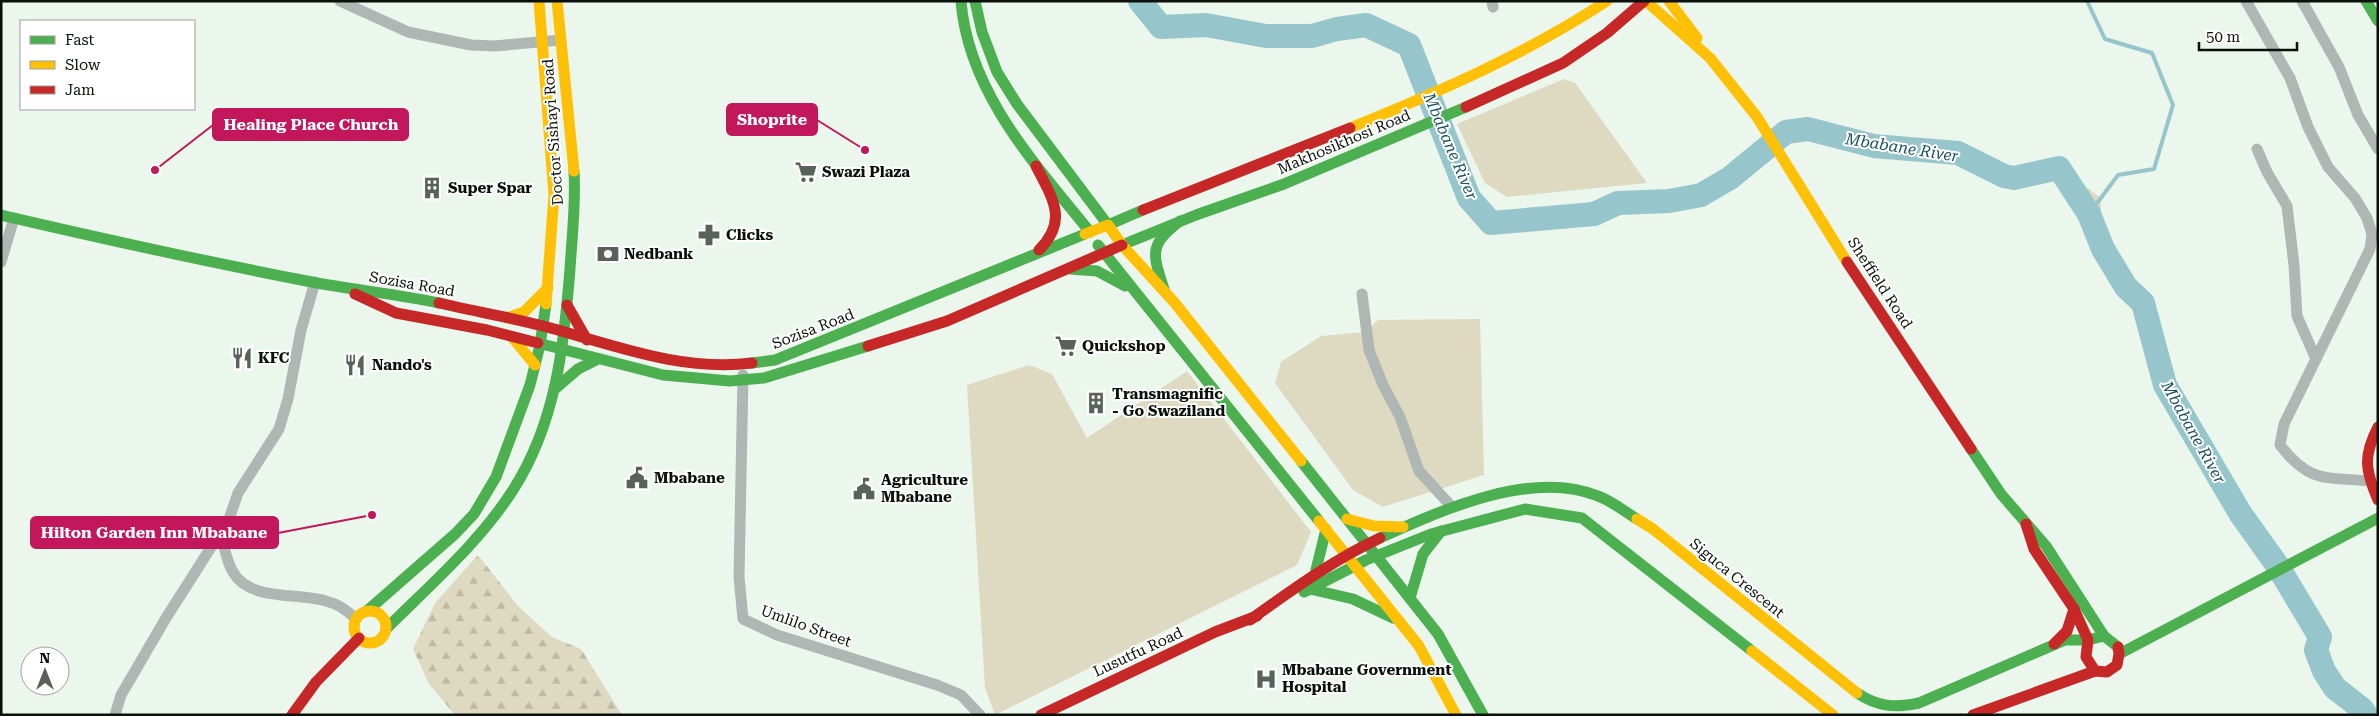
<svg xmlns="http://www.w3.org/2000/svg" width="2379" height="716" font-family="'Roboto Serif',serif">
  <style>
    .grass { fill: #dedac1 }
    .forest { fill: url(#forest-firs) }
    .wetland { fill: url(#wetland-marsh) }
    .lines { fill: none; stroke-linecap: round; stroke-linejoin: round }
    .stream { stroke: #96c5cc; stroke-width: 4 }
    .river { stroke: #96c5cc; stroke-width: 24 }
    .street { stroke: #aeb7b4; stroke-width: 11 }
    .fast { stroke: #4caf50; stroke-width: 11 }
    .slow { stroke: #ffc107; stroke-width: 11 }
    .jam { stroke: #c62828; stroke-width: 11 }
    .labels { text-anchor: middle; stroke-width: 4; stroke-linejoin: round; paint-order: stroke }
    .street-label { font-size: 15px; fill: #0a110b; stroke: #fff }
    .poi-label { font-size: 15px; font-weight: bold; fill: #0a110b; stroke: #fff; text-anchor: start }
    .water-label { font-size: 16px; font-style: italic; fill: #1b515d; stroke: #fff }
    .leader { fill: none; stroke: #c2185b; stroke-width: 2 }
    .callout-dot { fill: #c2185b; stroke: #fff; stroke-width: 2 }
    .callout { fill: #c2185b; stroke: #c2185b; stroke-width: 2 }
    .callout-label { font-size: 16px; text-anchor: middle; font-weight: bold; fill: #fff }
  </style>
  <defs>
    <pattern id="forest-firs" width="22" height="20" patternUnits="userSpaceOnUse" patternTransform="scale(1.25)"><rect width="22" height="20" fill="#dedac1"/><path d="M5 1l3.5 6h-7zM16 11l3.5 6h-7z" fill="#bdbaa4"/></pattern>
    <pattern id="wetland-marsh" width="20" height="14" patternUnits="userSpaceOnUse" patternTransform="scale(1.25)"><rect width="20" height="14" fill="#dedac1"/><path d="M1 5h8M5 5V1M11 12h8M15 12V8" fill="none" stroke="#bdbaa4"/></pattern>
  </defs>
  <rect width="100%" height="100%" fill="#ebf6ec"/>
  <!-- grass -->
  <g class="grass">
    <path d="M1564,79L1575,83L1647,183L1507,197L1485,183L1457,124Z"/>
    <path d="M1480,319L1484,475L1383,507L1353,490L1275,383L1281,362L1321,336L1365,332L1378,320Z"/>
    <path d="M1029,365L1052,374L1087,438L1187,371L1311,532L1297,565L995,715L985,688L967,385Z"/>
  </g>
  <!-- forest -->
  <path class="forest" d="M478,555L518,606L552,637L581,649L622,715H455L429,684L413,649L435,603Z"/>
  <!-- wetland -->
  <path class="wetland" d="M2059,168L2101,198V221L2112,263L2058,188Z"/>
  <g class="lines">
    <!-- stream -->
    <path class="stream" d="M2087,1L2105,39L2152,53L2173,105L2154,169L2118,175L2089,214"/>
    <!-- river -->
    <path class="river" d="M1140,1L1161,27L1206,25L1266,36H1312L1337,29L1366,25L1409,45L1469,198L1491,223L1594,214L1618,203L1669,201L1701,195L1730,178L1786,132L1808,129L1874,146L1958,153L2004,176L2014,178L2059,168L2089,214L2103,249L2126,287L2143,303L2165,385L2240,513L2277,565L2320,637L2316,650L2324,671L2335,688L2362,709L2366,715"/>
    <!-- street -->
    <g class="street">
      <path d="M340,1L408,32L471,45L495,46L561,40"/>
      <path d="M1492,1L1493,7"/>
      <path d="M2246,1L2290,78L2308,127L2328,167L2355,198L2367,218L2372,234L2370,249L2284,424L2280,445C2309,483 2325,477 2369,481"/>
      <path d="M2302,1L2339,67L2358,115L2378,149"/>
      <path d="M2257,149L2267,172L2287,206L2294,265L2297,316L2316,359"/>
      <path d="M1,262L14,218"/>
      <path d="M1362,294L1369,350L1383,385L1400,417L1419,471L1452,507"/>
      <path d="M743,375L739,577L743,619L777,635L937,685L961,695L980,715"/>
      <path d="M220,531C224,544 226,561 233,572C250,602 298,592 326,601C338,604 347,610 356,619"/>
      <path d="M115,715L121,695L166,618L229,519L238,493L279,429L288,399L301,330L315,282"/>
    </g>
    <!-- fast -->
    <g class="fast">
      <path d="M961,1C968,92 1035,164 1090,232"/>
      <path d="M975,1L982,32L997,72L1017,104L1108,225L1143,210"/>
      <path d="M2366,1L2378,21"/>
      <path d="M1,215C104,239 208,262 312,282C354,290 397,294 439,303"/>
      <path d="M1098,245L1319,521"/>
      <path d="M1122,245L1196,215L1284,184L1466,107"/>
      <path d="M1070,269L1097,271L1125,286"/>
      <path d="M1164,289C1152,253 1149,245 1180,221"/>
      <path d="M538,343L663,375L730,381L764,378L868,346"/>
      <path d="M752,363L775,360L1085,234"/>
      <path d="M556,388L578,369L596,360"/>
      <path d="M1971,449L2001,494L2046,546L2104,636"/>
      <path d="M1301,461L1438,634L1483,715"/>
      <path d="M1380,538C1442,510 1531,469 1598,496C1612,501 1625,512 1637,519"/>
      <path d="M1315,574L1326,529"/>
      <path d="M1310,589L1353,599L1393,618"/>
      <path d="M1304,592L1366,560L1431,534L1525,509L1582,518L1752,651"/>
      <path d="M1410,598L1423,554L1441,531"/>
      <path d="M367,611L455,534L474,514L496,477L530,385L540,345L546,304"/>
      <path d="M386,629C430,585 479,543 513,490C556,423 564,346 570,269C572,236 576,204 574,171"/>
      <path d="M2121,653L2378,518"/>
      <path d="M1857,693C1878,707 1895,708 1919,703L2065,640H2088L2104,636L2118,647"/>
    </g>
    <!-- slow -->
    <g class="slow">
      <path d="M539,1L554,195L546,304"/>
      <path d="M557,1L574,171"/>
      <path d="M1646,1L1710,58L1757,117L1847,262"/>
      <path d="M1669,1L1697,38"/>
      <path d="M1350,128C1439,92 1526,54 1607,1"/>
      <path d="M1085,234L1108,225L1122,245L1174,302L1301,461"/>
      <path d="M507,318L524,312L548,288"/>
      <path d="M512,337L535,365"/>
      <path d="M1347,519L1374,526L1403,527"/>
      <path d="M1637,519L1653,529L1857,693"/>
      <path d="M1319,521L1419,646L1456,715"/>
      <circle cx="370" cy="627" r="16"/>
      <path d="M1752,651L1833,715"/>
    </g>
    <!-- jam -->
    <g class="jam">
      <path d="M1466,107L1563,63L1607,33L1644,1"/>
      <path d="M1036,166C1052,198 1069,220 1039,250"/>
      <path d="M1143,210L1350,128"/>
      <path d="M1847,262L1971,449"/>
      <path d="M355,294L396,313L487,330L538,343"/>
      <path d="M439,303C473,311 509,317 543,326C612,344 679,372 752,363"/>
      <path d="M567,305L587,340"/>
      <path d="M868,346L947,321L1122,245"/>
      <path d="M2378,427C2363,456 2365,470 2378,500"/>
      <path d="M2026,524L2034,549L2074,609L2088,640L2086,657L2095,671L2107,672L2117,665L2119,654L2118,647"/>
      <path d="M1250,620C1292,590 1333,560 1380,538"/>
      <path d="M2054,644L2067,631L2074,609"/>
      <path d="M292,715L316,682L359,638"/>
      <path d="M1041,715L1215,632L1257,616"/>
      <path d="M1973,715L2095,671"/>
    </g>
  </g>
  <!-- icons -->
  <defs>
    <g id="supermarket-bare" transform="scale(1.725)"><path d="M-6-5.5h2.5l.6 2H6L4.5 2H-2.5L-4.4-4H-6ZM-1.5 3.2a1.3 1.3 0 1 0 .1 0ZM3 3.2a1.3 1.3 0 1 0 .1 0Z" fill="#59615a" stroke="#fff" stroke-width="2.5" paint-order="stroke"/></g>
    <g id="building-bare" transform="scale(1.725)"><path d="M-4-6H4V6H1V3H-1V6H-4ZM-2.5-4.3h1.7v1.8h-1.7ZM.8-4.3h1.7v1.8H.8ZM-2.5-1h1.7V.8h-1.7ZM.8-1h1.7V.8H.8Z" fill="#59615a" stroke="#fff" stroke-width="2.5" paint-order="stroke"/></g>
    <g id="pharmacy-bare" transform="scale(1.725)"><path d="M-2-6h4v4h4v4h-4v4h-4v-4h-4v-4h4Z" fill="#59615a" stroke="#fff" stroke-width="2.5" paint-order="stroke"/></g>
    <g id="bank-bare" transform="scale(1.725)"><path d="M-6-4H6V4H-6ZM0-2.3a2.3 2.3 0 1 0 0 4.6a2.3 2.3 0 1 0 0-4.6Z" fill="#59615a" stroke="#fff" stroke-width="2.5" paint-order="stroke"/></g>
    <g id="restaurant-bare" transform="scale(1.725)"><path d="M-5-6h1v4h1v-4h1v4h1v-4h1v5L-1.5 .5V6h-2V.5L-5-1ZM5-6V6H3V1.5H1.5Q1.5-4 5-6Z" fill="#59615a" stroke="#fff" stroke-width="2.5" paint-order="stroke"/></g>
    <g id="civic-bare" transform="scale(1.725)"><path d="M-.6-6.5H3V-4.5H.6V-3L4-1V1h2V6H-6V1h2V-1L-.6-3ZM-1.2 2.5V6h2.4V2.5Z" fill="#59615a" stroke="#fff" stroke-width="2.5" paint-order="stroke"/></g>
    <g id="hospital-bare" transform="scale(1.725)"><path d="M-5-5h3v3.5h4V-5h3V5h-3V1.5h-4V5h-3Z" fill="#59615a" stroke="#fff" stroke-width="2.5" paint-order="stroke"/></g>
  </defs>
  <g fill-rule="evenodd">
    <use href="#supermarket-bare" x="806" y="172"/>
    <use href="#building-bare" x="432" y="188"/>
    <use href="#pharmacy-bare" x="709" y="235"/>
    <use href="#bank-bare" x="608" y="254"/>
    <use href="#supermarket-bare" x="1066" y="346"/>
    <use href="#restaurant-bare" x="242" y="358"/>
    <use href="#restaurant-bare" x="355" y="365"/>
    <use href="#building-bare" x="1096" y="403"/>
    <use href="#civic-bare" x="637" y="478"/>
    <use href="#civic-bare" x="864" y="489"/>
    <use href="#hospital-bare" x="1266" y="679"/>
  </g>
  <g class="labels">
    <!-- street labels -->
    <g class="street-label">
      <text transform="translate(553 132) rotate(-94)" y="5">Doctor Sishayi Road</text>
      <text transform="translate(1344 142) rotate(-23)" y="5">Makhosikhosi Road</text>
      <text transform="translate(1880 283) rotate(57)" y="5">Sheffield Road</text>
      <text transform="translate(412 284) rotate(10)" y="5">Sozisa Road</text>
      <text transform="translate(813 329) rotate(-21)" y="5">Sozisa Road</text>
      <text transform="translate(1737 578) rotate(39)" y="5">Siguca Crescent</text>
      <text transform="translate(806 626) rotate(20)" y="5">Umlilo Street</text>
      <text transform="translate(1138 652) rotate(-25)" y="5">Lusutfu Road</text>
    </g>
    <!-- poi labels -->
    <g class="poi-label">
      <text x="822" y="177">Swazi Plaza</text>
      <text x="448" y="193">Super Spar</text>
      <text x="726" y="240">Clicks</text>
      <text x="624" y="259">Nedbank</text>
      <text x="1082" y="351">Quickshop</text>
      <text x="258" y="363">KFC</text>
      <text x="372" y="370">Nando's</text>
      <text x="1112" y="399">Transmagnific<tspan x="1112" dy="17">- Go Swaziland</tspan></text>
      <text x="654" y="483">Mbabane</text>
      <text x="881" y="485">Agriculture<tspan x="881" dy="17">Mbabane</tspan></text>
      <text x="1282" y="675">Mbabane Government<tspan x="1282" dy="17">Hospital</tspan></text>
    </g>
    <!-- water labels -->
    <g class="water-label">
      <text transform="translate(1451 146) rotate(67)" y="6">Mbabane River</text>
      <text transform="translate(1902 147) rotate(9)" y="6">Mbabane River</text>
      <text transform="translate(2194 432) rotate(61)" y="6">Mbabane River</text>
    </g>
  </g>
  <!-- callouts -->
  <path class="leader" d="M865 150L817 120M155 170L213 125M372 515L278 533"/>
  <g class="callout-dot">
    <circle cx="865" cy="150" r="5"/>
    <circle cx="155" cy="170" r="5"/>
    <circle cx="372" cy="515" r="5"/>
  </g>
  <g class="callout">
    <rect x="727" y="104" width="90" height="31" rx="5"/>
    <rect x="213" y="109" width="195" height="31" rx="5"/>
    <rect x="31" y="517" width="247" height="31" rx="5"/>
  </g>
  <g class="callout-label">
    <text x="772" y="125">Shoprite</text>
    <text x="311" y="130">Healing Place Church</text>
    <text x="154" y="538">Hilton Garden Inn Mbabane</text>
  </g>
  <!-- border -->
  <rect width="2379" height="716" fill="none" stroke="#0a110b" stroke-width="5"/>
  <!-- legend -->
  <rect x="20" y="20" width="175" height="90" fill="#ffffff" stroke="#9da09d"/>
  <rect x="30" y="36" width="25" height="8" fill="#4caf50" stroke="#9da09d"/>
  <text x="65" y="45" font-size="15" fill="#0a110b">Fast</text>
  <rect x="30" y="61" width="25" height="8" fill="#ffc107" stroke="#9da09d"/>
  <text x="65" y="70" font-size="15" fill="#0a110b">Slow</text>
  <rect x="30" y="86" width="25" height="8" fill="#c62828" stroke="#9da09d"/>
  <text x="65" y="95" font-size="15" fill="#0a110b">Jam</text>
  <!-- north arrow -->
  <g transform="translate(45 671)"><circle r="24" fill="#ffffff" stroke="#9da09d"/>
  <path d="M0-4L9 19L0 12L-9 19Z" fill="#59615a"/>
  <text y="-8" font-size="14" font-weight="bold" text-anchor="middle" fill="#0a110b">N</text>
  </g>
  <!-- scale -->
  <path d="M2199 42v8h98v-8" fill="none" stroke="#0a110b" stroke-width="2.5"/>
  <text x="2206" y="42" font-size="15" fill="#0a110b" stroke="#ffffff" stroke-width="4" paint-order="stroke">50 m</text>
</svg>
